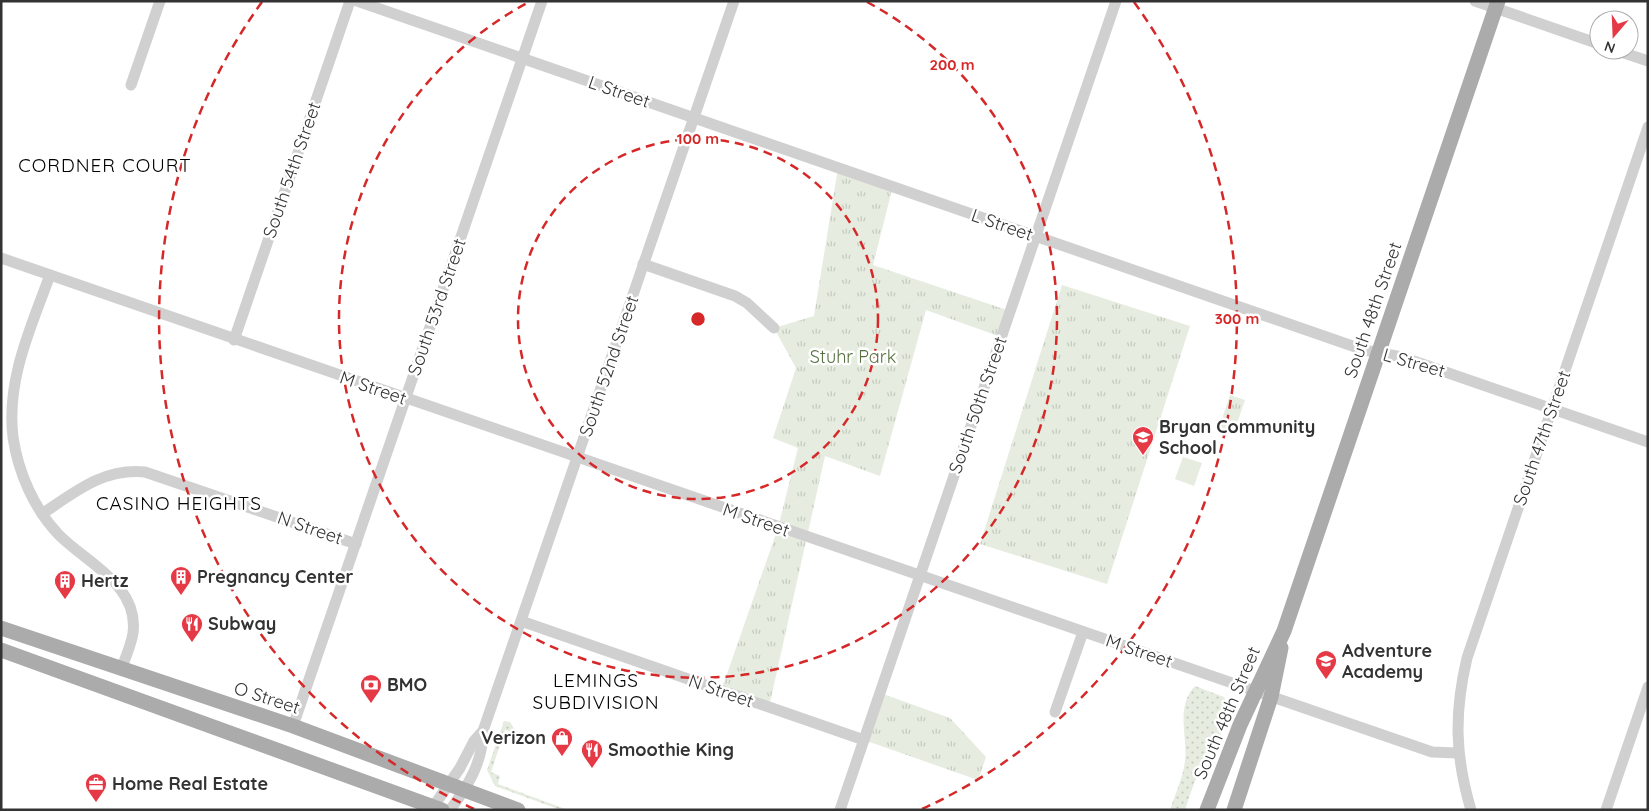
<svg xmlns="http://www.w3.org/2000/svg" width="1649" height="811" font-family="Quicksand,sans-serif">
  <style>
    .grass { fill: url(#grass-dots) }
    .park { fill: url(#park-tufts) }
    .pitch { fill: #e6ecdf }
    .lines { fill: none; stroke-linecap: round; stroke-linejoin: round }
    .minor { stroke: #d0d0d0; stroke-width: 11 }
    .major { stroke: #ababab; stroke-width: 15 }
    .ring { fill: none; stroke: #d62828; stroke-width: 2.5; stroke-dasharray: 9 6 }
    .labels { text-anchor: middle; stroke-width: 5; stroke-linejoin: round; paint-order: stroke }
    .street-label { font-size: 18px; fill: #333; stroke: #fff }
    .park-label { font-size: 18px; fill: #56703f; stroke: #fff }
    .poi-label { font-size: 18px; font-weight: bold; fill: #333; stroke: #fff; text-anchor: start }
    .neighbourhood-label { font-size: 19px; letter-spacing: 1px; fill: #000; stroke: #fff }
    .centre { fill: #d62828; stroke: #fff; stroke-width: 2.5 }
    .ring-label { font-size: 15px; text-anchor: middle; font-weight: bold; fill: #d62828; stroke: #fff; stroke-width: 5; stroke-linejoin: round; paint-order: stroke }
  </style>
  <defs>
    <pattern id="grass-dots" width="8" height="8" patternUnits="userSpaceOnUse" patternTransform="scale(1.25)"><rect width="8" height="8" fill="#e6ecdf"/><path d="M2 2h.1M6 6h.1" fill="none" stroke="#c6cbc0" stroke-width="1.8" stroke-linecap="round"/></pattern>
    <pattern id="park-tufts" width="24" height="20" patternUnits="userSpaceOnUse" patternTransform="scale(1.25)"><rect width="24" height="20" fill="#e6ecdf"/><path d="M3 7l-1-3M5 7V3M7 7l1-3M15 17l-1-3M17 17v-4M19 17l1-3" fill="none" stroke="#c6cbc0"/></pattern>
  </defs>
  <rect width="100%" height="100%" fill="#fff"/>
  <!-- grass -->
  <g class="grass">
    <path d="M1195,686L1224,697C1236,720 1209,754 1199,773C1193,784 1189,798 1185,810H1170C1175,794 1183,778 1185,761C1188,737 1175,707 1195,686Z"/>
    <path d="M504,721L510,722L515,730L512,732L505,730L491,772L500,776L498,784L568,810H561L495,786L487,770Z"/>
  </g>
  <!-- park -->
  <g class="park">
    <path d="M838,168L893,186L873,265L1010,311L1001,337L926,310L880,476L825,456L769,707L721,691L778,528L798,448L773,438L796,368L774,328L814,316Z"/>
    <path d="M1062,285L1190,326L1107,584L980,544Z"/>
    <path d="M1230,395L1245,400L1233,435L1218,431Z"/>
    <path d="M880,693L950,718L986,757L978,780L864,740Z"/>
  </g>
  <!-- pitch -->
  <g class="pitch">
    <path d="M832,335L850,342L843,360L825,353Z"/>
    <path d="M1183,457L1202,463L1194,486L1175,479Z"/>
  </g>
  <g class="lines">
    <!-- minor -->
    <g class="minor">
      <path d="M357,1L1364,350L1402,357L1648,442"/>
      <path d="M1475,1L1599,44"/>
      <path d="M1615,50L1648,61"/>
      <path d="M131,85L160,1"/>
      <path d="M1,258L1432,752L1458,753"/>
      <path d="M643,264L735,296L747,303L774,328"/>
      <path d="M50,275C31,327 6,380 13,437C18,472 34,509 59,535C88,564 139,585 133,633C131,646 125,658 121,670"/>
      <path d="M234,340L350,1"/>
      <path d="M42,514C75,492 103,468 145,472L356,544"/>
      <path d="M521,621L864,740"/>
      <path d="M1055,712L1083,632"/>
      <path d="M293,726L542,1"/>
      <path d="M431,810L460,768L474,741L483,731"/>
      <path d="M450,810C468,786 483,762 483,731L734,1"/>
      <path d="M840,810L1116,1"/>
      <path d="M1471,810C1455,756 1454,713 1467,658L1648,127"/>
      <path d="M1606,810L1648,687"/>
    </g>
    <!-- major -->
    <g class="major">
      <path d="M1,628L293,726L518,810"/>
      <path d="M1,650L442,810"/>
      <path d="M1207,810L1240,725L1284,631L1498,1"/>
      <path d="M1234,810L1271,697L1281,648"/>
    </g>
  </g>
  <!-- distance rings -->
  <g class="ring">
    <circle cx="698" cy="319" r="180"/>
    <path d="M867 2A359 359 0 1 1 529 2"/>
    <path d="M474 809A539 539 0 0 1 262 2M1134 2A539 539 0 0 1 922 809"/>
  </g>
  <!-- icons -->
  <defs>
    <g id="school-pin" transform="scale(1.125)"><path d="M0 17L-7.5 6A9.5 9.5 0 1 1 7.5 6Z" fill="#e63946" stroke="#fff"/><path d="M0-5L7-2L0 1L-7-2ZM-4 1L0 2.5L4 1V4Q0 6-4 4Z" fill="#fff"/></g>
    <g id="building-pin" transform="scale(1.125)"><path d="M0 17L-7.5 6A9.5 9.5 0 1 1 7.5 6Z" fill="#e63946" stroke="#fff"/><path d="M-4-6H4V6H1V3H-1V6H-4ZM-2.5-4.3h1.7v1.8h-1.7ZM.8-4.3h1.7v1.8H.8ZM-2.5-1h1.7V.8h-1.7ZM.8-1h1.7V.8H.8Z" fill="#fff"/></g>
    <g id="restaurant-pin" transform="scale(1.125)"><path d="M0 17L-7.5 6A9.5 9.5 0 1 1 7.5 6Z" fill="#e63946" stroke="#fff"/><path d="M-5-6h1v4h1v-4h1v4h1v-4h1v5L-1.5 .5V6h-2V.5L-5-1ZM5-6V6H3V1.5H1.5Q1.5-4 5-6Z" fill="#fff"/></g>
    <g id="bank-pin" transform="scale(1.125)"><path d="M0 17L-7.5 6A9.5 9.5 0 1 1 7.5 6Z" fill="#e63946" stroke="#fff"/><path d="M-6-4H6V4H-6ZM0-2.3a2.3 2.3 0 1 0 0 4.6a2.3 2.3 0 1 0 0-4.6Z" fill="#fff"/></g>
    <g id="shop-pin" transform="scale(1.125)"><path d="M0 17L-7.5 6A9.5 9.5 0 1 1 7.5 6Z" fill="#e63946" stroke="#fff"/><path d="M-5-2.5h2.3a2.7 3.5 0 0 1 5.4 0H5L5.5 6h-11ZM-1.5-2.5h3a1.5 2.3 0 0 0-3 0Z" fill="#fff"/></g>
    <g id="office-pin" transform="scale(1.125)"><path d="M0 17L-7.5 6A9.5 9.5 0 1 1 7.5 6Z" fill="#e63946" stroke="#fff"/><path d="M-6-3h4V-5.5h4V-3h4V5H-6ZM-1-4.5V-3h2v-1.5ZM-6 0V1H6V0Z" fill="#fff"/></g>
  </defs>
  <g fill-rule="evenodd">
    <use href="#school-pin" x="1143" y="437"/>
    <use href="#building-pin" x="181" y="577"/>
    <use href="#building-pin" x="65" y="581"/>
    <use href="#restaurant-pin" x="192" y="624"/>
    <use href="#school-pin" x="1326" y="661"/>
    <use href="#bank-pin" x="371" y="685"/>
    <use href="#shop-pin" x="562" y="738"/>
    <use href="#restaurant-pin" x="592" y="750"/>
    <use href="#office-pin" x="96" y="784"/>
  </g>
  <g class="labels">
    <!-- street labels -->
    <g class="street-label">
      <text transform="translate(619 92) rotate(19)" y="6">L Street</text>
      <text transform="translate(292 170) rotate(-71)" y="6">South 54th Street</text>
      <text transform="translate(1002 225) rotate(19)" y="6">L Street</text>
      <text transform="translate(437 307) rotate(-71)" y="6">South 53rd Street</text>
      <text transform="translate(1373 310) rotate(-71)" y="6">South 48th Street</text>
      <text transform="translate(1414 363) rotate(16)" y="6">L Street</text>
      <text transform="translate(609 366) rotate(-71)" y="6">South 52nd Street</text>
      <text transform="translate(373 388) rotate(19)" y="6">M Street</text>
      <text transform="translate(978 405) rotate(-71)" y="6">South 50th Street</text>
      <text transform="translate(1542 438) rotate(-71)" y="6">South 47th Street</text>
      <text transform="translate(756 520) rotate(19)" y="6">M Street</text>
      <text transform="translate(310 528) rotate(19)" y="6">N Street</text>
      <text transform="translate(1139 651) rotate(19)" y="6">M Street</text>
      <text transform="translate(721 691) rotate(19)" y="6">N Street</text>
      <text transform="translate(267 698) rotate(18)" y="6">O Street</text>
      <text transform="translate(1227 713) rotate(-67)" y="6">South 48th Street</text>
    </g>
    <!-- park labels -->
    <g class="park-label">
      <text x="853" y="363">Stuhr Park</text>
    </g>
    <!-- poi labels -->
    <g class="poi-label">
      <text x="1159" y="433">Bryan Community<tspan x="1159" dy="21">School</tspan></text>
      <text x="197" y="583">Pregnancy Center</text>
      <text x="81" y="587">Hertz</text>
      <text x="208" y="630">Subway</text>
      <text x="1342" y="657">Adventure<tspan x="1342" dy="21">Academy</tspan></text>
      <text x="387" y="691">BMO</text>
      <text x="546" y="744" text-anchor="end">Verizon</text>
      <text x="608" y="756">Smoothie King</text>
      <text x="112" y="790">Home Real Estate</text>
    </g>
    <!-- neighbourhood labels -->
    <g class="neighbourhood-label">
      <text x="105" y="172">CORDNER COURT</text>
      <text x="179" y="510">CASINO HEIGHTS</text>
      <text x="596" y="687">LEMINGS<tspan x="596" dy="22">SUBDIVISION</tspan></text>
    </g>
  </g>
  <circle cx="698" cy="319" r="8" class="centre"/>
  <g class="ring-label">
    <text x="952" y="70">200 m</text>
    <text x="698" y="144">100 m</text>
    <text x="1237" y="324">300 m</text>
  </g>
  <!-- border -->
  <rect width="1649" height="811" fill="none" stroke="#333333" stroke-width="5"/>
  <!-- north arrow -->
  <g transform="translate(1614 35) rotate(199)"><circle r="24" fill="#ffffff" stroke="#adadad"/>
  <path d="M0-4L9 19L0 12L-9 19Z" fill="#e63946"/>
  <text y="-8" font-size="14" font-weight="bold" text-anchor="middle" fill="#333333">N</text>
  </g>
</svg>
